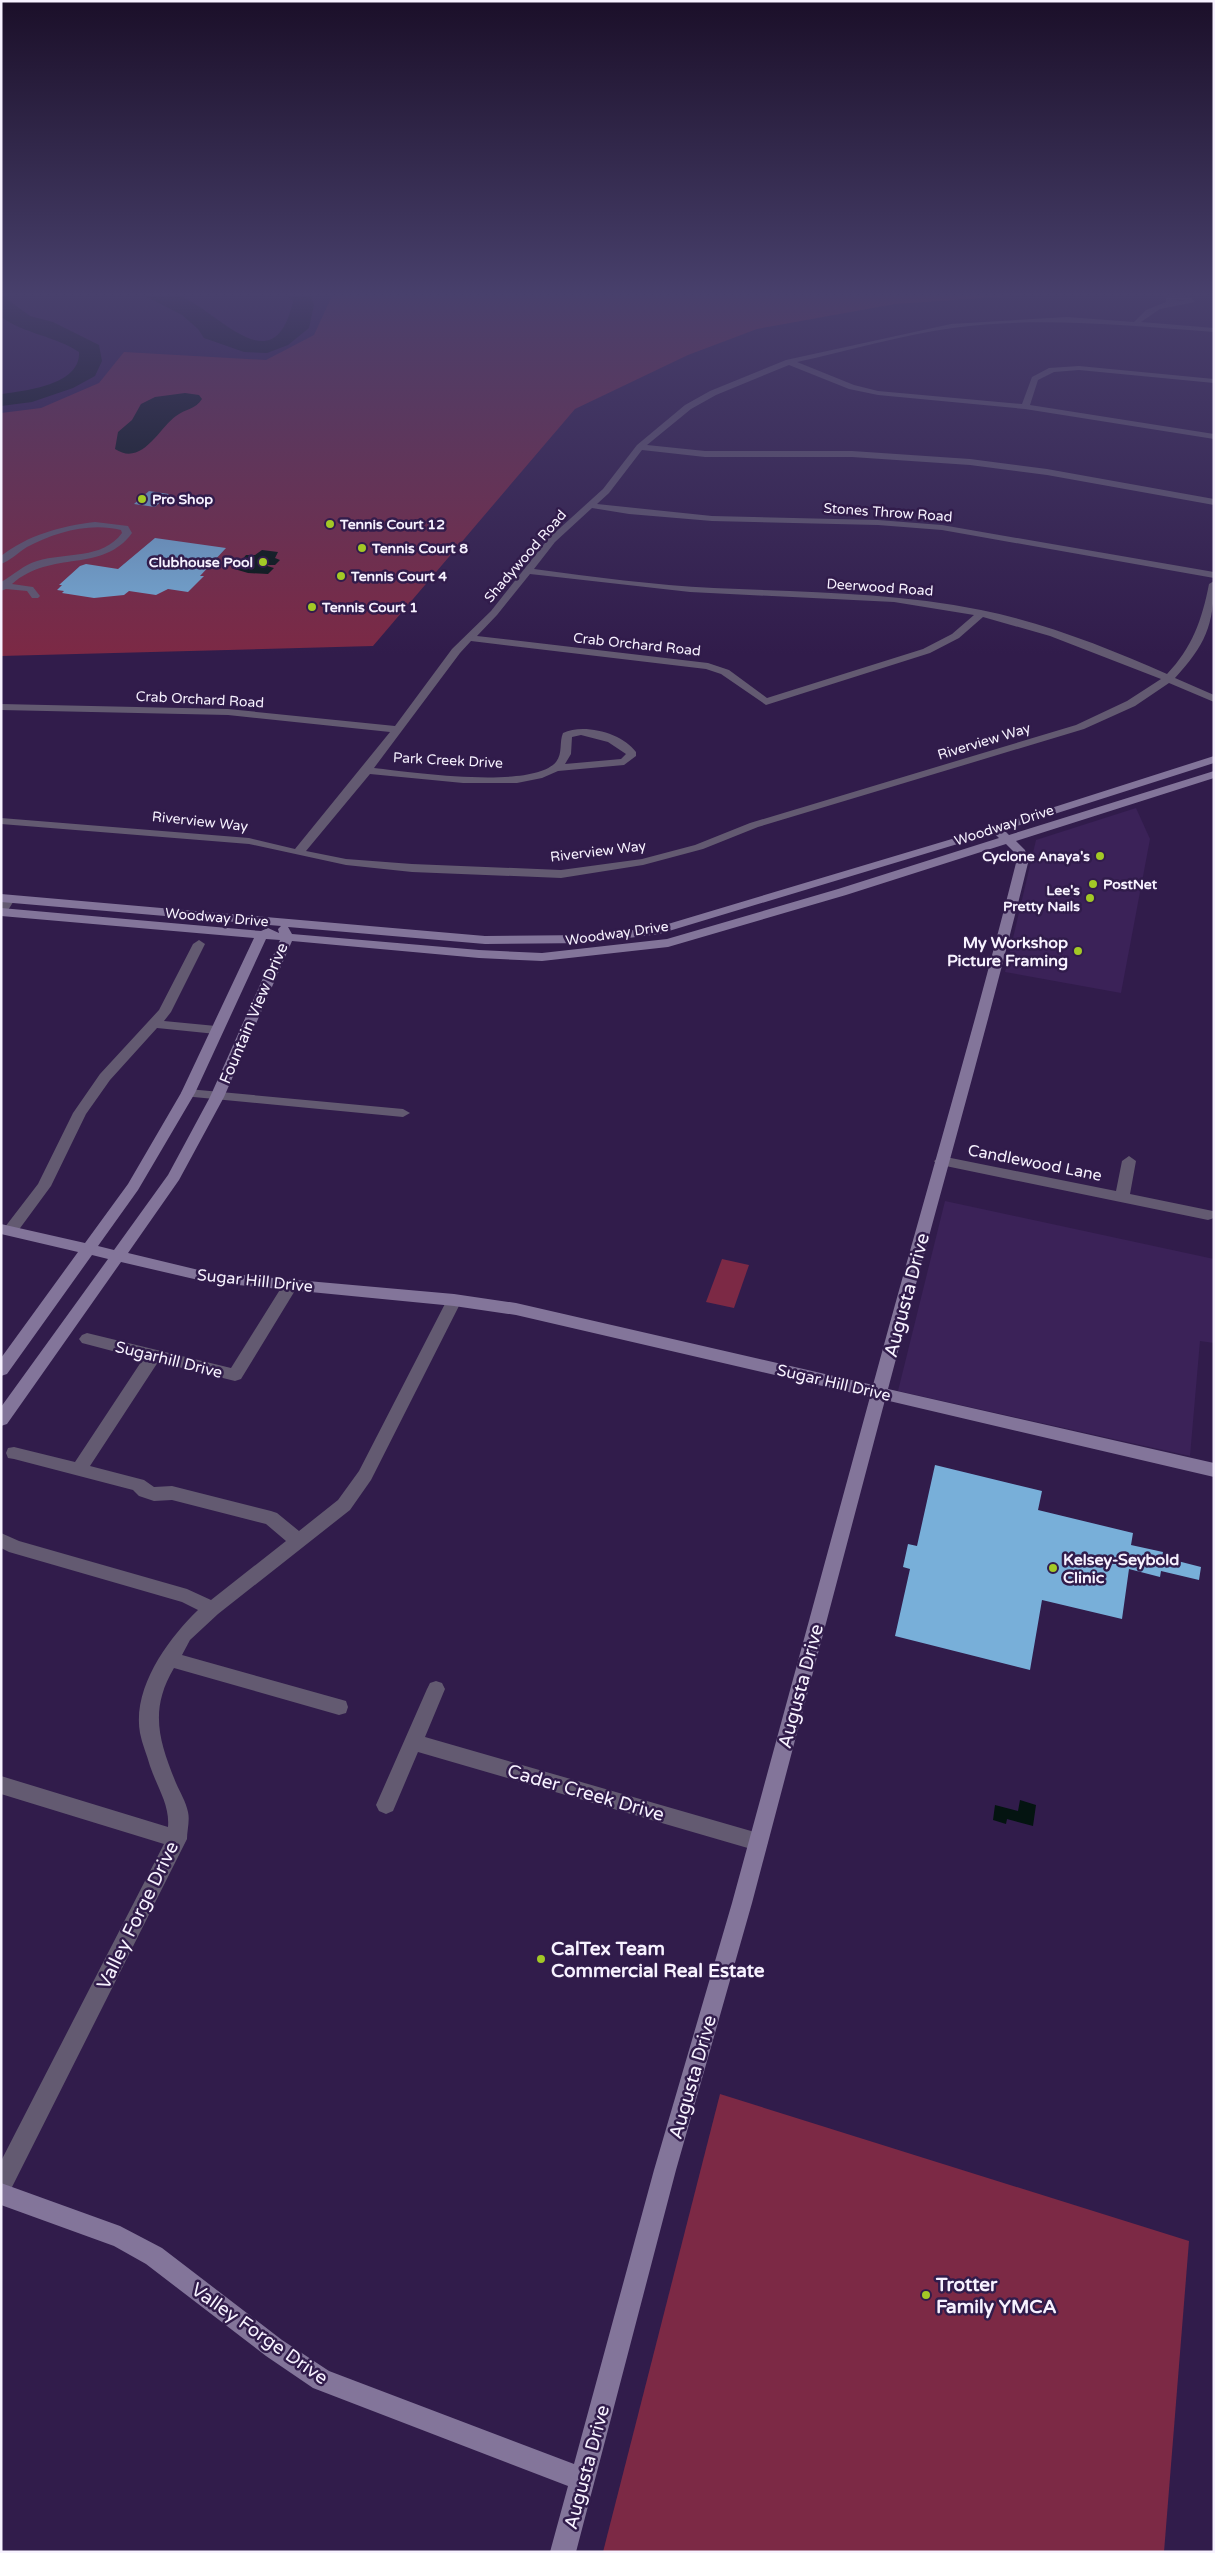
<svg xmlns="http://www.w3.org/2000/svg" width="1215" height="2553" font-family="'Varela Round',sans-serif">
  <style>
    .built { fill: #3b2258 }
    .green { fill: #7c2945 }
    .water { fill: #041411 }
    .building { fill: #78afd9 }
    .lines { fill: none; stroke-linecap: round; stroke-linejoin: round }
    .street { fill: #635a71; fill-rule: evenodd }
    .secondary { fill: #83759a; fill-rule: evenodd }
    .poi-dot { fill: #a3c926; stroke: #311c4b; stroke-width: 2 }
    .labels { text-anchor: middle; stroke-width: 5; stroke-linejoin: round; paint-order: stroke }
    .far-poi-label { font-size: 14px; font-weight: bold; fill: #f7f2ff; stroke: #311c4b; text-anchor: start }
    .far-street-label { font-size: 14px; fill: #f7f2ff; stroke: #311c4b }
    .poi-label { font-size: 16px; font-weight: bold; fill: #f7f2ff; stroke: #311c4b; text-anchor: end }
    .street-label { font-size: 16px; fill: #f7f2ff; stroke: #311c4b }
    .near-street-label { font-size: 19px; fill: #f7f2ff; stroke: #311c4b }
    .near-poi-label { font-size: 19px; font-weight: bold; fill: #f7f2ff; stroke: #311c4b; text-anchor: start }
  </style>
  <rect width="100%" height="100%" fill="#311c4b"/>
  <!-- built -->
  <g class="built">
    <path d="M1136,808L1150,839L1121,993L1005,972L1036,840Z"/>
    <path d="M945,1201L1214,1259V1343L1200,1341L1190,1456L898,1391Z"/>
  </g>
  <!-- green -->
  <g class="green">
    <path d="M332,296H1011L895,304L757,329L688,355L575,409L373,646L1,656V413L41,408L99,383L124,352L266,360L314,335Z"/>
    <path d="M722,1259L749,1265L734,1308L706,1302Z"/>
    <path d="M720,2094L1189,2241L1164,2552H603Z"/>
  </g>
  <!-- water -->
  <g class="water">
    <path d="M1,296H10L7,299L30,316L53,322L99,345L102,361L95,376L73,388L32,402L1,406V394C25,391 81,385 79,352C55,336 25,334 1,317Z"/>
    <path d="M145,296C154,296 171,293 180,296C220,312 274,386 293,301L287,296H311L314,305L309,328L288,345L267,353L244,352L204,338L198,329L182,315Z"/>
    <path d="M185,393L199,395L202,399C196,409 185,409 176,416C159,428 142,467 115,449L118,432L132,420L141,404L155,397Z"/>
    <path d="M262,550L278,552L275,558L280,560L275,565H264L274,568L268,574L248,573L231,568L237,563H249L242,560L246,555H255Z"/>
    <path d="M1020,1800L1036,1805L1033,1826L1007,1819L1006,1824L993,1820L995,1805L1018,1811Z"/>
  </g>
  <!-- building -->
  <g class="building">
    <path d="M149,491L169,494L155,507L134,504Z"/>
    <path d="M155,538L226,548L200,576H204L188,592L168,589L156,595L129,591L124,595L94,598L62,593L64,591L57,590L62,585H59L80,566L86,564L118,569Z"/>
    <path d="M935,1465L1042,1491L1038,1510L1133,1533L1131,1545L1163,1552L1162,1557L1201,1567L1199,1580L1161,1571L1160,1577L1129,1569L1122,1619L1042,1600L1030,1670L895,1636L910,1569L903,1567L908,1544L917,1546Z"/>
  </g>
  <g class="lines">
    <!-- street -->
    <g class="street">
      <path d="M1172,296L1191,297L1195,302L1160,309L1141,322L1214,328V332C1127,326 1040,316 953,328C901,335 848,351 797,362L854,385L878,391L1022,404L1032,377L1049,368L1079,366L1214,379V383L1079,370L1054,372L1038,380L1030,405L1214,434V439L1025,409L878,395L849,389L789,365L716,395L691,409L647,445L705,451H852L970,459L1047,469L1214,499V505L1047,475L970,465L852,457H705L642,450L609,493L597,504L712,516L878,520L942,525L1214,572V578L942,530L878,525L712,521L629,514L592,508L555,542L534,569C594,577 654,585 714,588C804,592 893,592 981,610C1045,623 1108,648 1167,674C1192,648 1202,620 1209,584L1214,581C1214,626 1205,645 1175,678L1214,695V702L1169,683L1135,706L1084,729L758,827L703,849L643,865L561,878L412,872L346,865L249,844L1,824V818L249,838L295,849L390,732L228,715L1,710V704L228,709L395,726L452,649L491,611L549,538L603,489L637,445L685,405L710,391L786,360L951,324L1067,317L1134,322L1146,310L1166,302V297ZM1177,299L1186,301L1173,300ZM530,574L690,592L894,602L974,615L952,634L923,649L767,698L729,670L708,663L477,636L497,615ZM983,617L1050,636L1161,679L1127,701L1076,725L750,823L695,845L642,859L561,870L412,864L346,859L306,851L370,774L463,783H517L542,778L558,771L624,765L636,756V752C622,733 584,723 563,733C559,742 563,753 556,762C532,790 410,772 374,768L460,653L471,641L706,669L721,674L766,705L930,653L959,638ZM581,735L608,742L626,754L621,759L565,764L571,754L572,737Z"/>
      <path d="M95,522L128,526L132,533C102,574 52,549 12,584L33,587L40,596L38,598H32L27,591L6,589L1,591V582C14,575 23,565 37,561C66,552 102,560 122,533L121,530C90,522 55,532 27,547C19,552 10,561 1,564V556C28,535 61,526 95,522Z"/>
      <path d="M9,895L15,899L5,915L1,916V902L5,896Z"/>
      <path d="M199,940L205,944L171,1012L164,1021L216,1026L223,1030L216,1034L157,1028L110,1080L86,1114L51,1186L15,1235H5L3,1231L5,1227L38,1184L73,1113L100,1074L159,1010L193,944Z"/>
      <path d="M188,1089L403,1109L410,1113L403,1117L183,1096L181,1093L183,1090Z"/>
      <path d="M941,1156L1116,1191L1122,1161L1129,1156L1136,1161L1130,1194L1208,1210L1213,1211L1214,1218L1208,1220L936,1164L934,1161Z"/>
      <path d="M291,1279L296,1280L299,1284L241,1379L235,1381L158,1362L90,1466L144,1480L154,1487L172,1486L271,1511L277,1513L299,1531L338,1500L359,1471L449,1296H459L462,1300L371,1480L350,1510L218,1614L190,1640L182,1655L339,1699L346,1701L348,1707L346,1713L339,1715L174,1668C149,1710 159,1741 176,1783C180,1792 186,1802 188,1812C190,1820 187,1831 187,1839L9,2193L1,2196V2161L164,1844L1,1794V1776L168,1827C170,1805 157,1787 150,1766C147,1755 142,1744 140,1733C132,1688 168,1639 198,1610L182,1602L9,1552L1,1548V1533L19,1541L187,1589L211,1600L286,1541L266,1524L172,1500L154,1501L139,1496L133,1490L14,1459L8,1458L6,1453L8,1448L14,1447L75,1462L143,1359L82,1343L79,1339L82,1335L87,1333L231,1368L286,1280Z"/>
      <path d="M436,1681L442,1683L445,1689L425,1737L758,1833L765,1836L768,1842L765,1848L758,1851L418,1752L393,1811L386,1814L379,1811L376,1805L427,1689L430,1683Z"/>
    </g>
    <!-- secondary -->
    <path class="secondary" d="M1214,756V763L1004,830L1009,835L1214,771V778L1016,841L1025,850L1028,863C985,1039 934,1213 888,1389L1214,1463V1477L885,1400L752,1903L676,2170L576,2552H550L568,2486L313,2388L266,2356L146,2264L114,2246L1,2205V2183L120,2226L162,2248L282,2340L329,2371L574,2464L654,2170L732,1903L870,1397L516,1315L454,1306L207,1282L121,1262L7,1424L1,1426V1407L108,1259L92,1255L7,1374L1,1376V1358L78,1252L1,1234V1224L85,1243L128,1184L181,1093L254,938L1,916V908L261,931L268,928L279,933L278,929L281,926L1,902V894L485,936L590,935L658,927L992,827ZM994,833L999,838L838,889L667,939L542,953L479,950L292,934L288,927L485,944L590,943L659,934ZM1006,844L1013,851L1016,863C972,1038 920,1211 873,1385L516,1303L454,1294L207,1272L128,1253L179,1180L224,1097L292,941L479,958L542,961L668,947L846,895ZM266,939L280,940L210,1097L168,1175L114,1250L98,1246L138,1190L195,1093Z"/>
  </g>
  <!-- sky -->
  <linearGradient id="sky" x2="0" y2="1"><stop stop-color="#1b0f29"/><stop offset="0.45" stop-color="#48406c"/><stop offset="1" stop-color="#48406c" stop-opacity="0"/></linearGradient>
  <rect width="1215" height="654" fill="url(#sky)"/>
  <!-- markers -->
  <g class="poi-dot">
    <circle cx="142" cy="499" r="5"/>
    <circle cx="330" cy="524" r="5"/>
    <circle cx="362" cy="548" r="5"/>
    <circle cx="263" cy="562" r="5"/>
    <circle cx="341" cy="576" r="5"/>
    <circle cx="312" cy="607" r="5"/>
    <circle cx="1100" cy="856" r="5"/>
    <circle cx="1093" cy="884" r="5"/>
    <circle cx="1090" cy="898" r="5"/>
    <circle cx="1078" cy="951" r="5"/>
    <circle cx="1053" cy="1568" r="5"/>
    <circle cx="541" cy="1959" r="5"/>
    <circle cx="926" cy="2295" r="5"/>
  </g>
  <g class="labels">
    <!-- far-poi labels -->
    <g class="far-poi-label">
      <text x="152" y="504">Pro Shop</text>
      <text x="340" y="529">Tennis Court 12</text>
      <text x="372" y="553">Tennis Court 8</text>
      <text x="253" y="567" text-anchor="end">Clubhouse Pool</text>
      <text x="351" y="581">Tennis Court 4</text>
      <text x="322" y="612">Tennis Court 1</text>
      <text x="1090" y="861" text-anchor="end">Cyclone Anaya's</text>
      <text x="1103" y="889">PostNet</text>
      <text x="1080" y="895" text-anchor="end">Lee's<tspan x="1080" dy="16">Pretty Nails</tspan></text>
    </g>
    <!-- far-street labels -->
    <g class="far-street-label">
      <text transform="translate(888 512) rotate(4)" y="5">Stones Throw Road</text>
      <text transform="translate(525 556) rotate(-49)" y="5">Shadywood Road</text>
      <text transform="translate(880 587) rotate(4)" y="5">Deerwood Road</text>
      <text transform="translate(637 644) rotate(6)" y="5">Crab Orchard Road</text>
      <text transform="translate(200 699) rotate(3)" y="5">Crab Orchard Road</text>
      <text transform="translate(984 741) rotate(-17)" y="5">Riverview Way</text>
      <text transform="translate(448 760) rotate(3)" y="5">Park Creek Drive</text>
      <text transform="translate(200 821) rotate(6)" y="5">Riverview Way</text>
      <text transform="translate(1004 825) rotate(-18)" y="5">Woodway Drive</text>
      <text transform="translate(598 851) rotate(-7)" y="5">Riverview Way</text>
      <text transform="translate(217 917) rotate(5)" y="5">Woodway Drive</text>
      <text transform="translate(617 933) rotate(-8)" y="5">Woodway Drive</text>
    </g>
    <!-- poi labels -->
    <g class="poi-label">
      <text x="1068" y="948">My Workshop<tspan x="1068" dy="18">Picture Framing</tspan></text>
      <text x="1063" y="1565" text-anchor="start">Kelsey-Seybold<tspan x="1063" dy="18">Clinic</tspan></text>
    </g>
    <!-- street labels -->
    <g class="street-label">
      <text transform="translate(253 1013) rotate(-67)" y="6">Fountain View Drive</text>
      <text transform="translate(1035 1162) rotate(11)" y="6">Candlewood Lane</text>
      <text transform="translate(255 1280) rotate(6)" y="6">Sugar Hill Drive</text>
      <text transform="translate(169 1359) rotate(14)" y="6">Sugarhill Drive</text>
      <text transform="translate(834 1382) rotate(13)" y="6">Sugar Hill Drive</text>
    </g>
    <!-- near-street labels -->
    <g class="near-street-label">
      <text transform="translate(906 1295) rotate(-75)" y="7">Augusta Drive</text>
      <text transform="translate(800 1686) rotate(-75)" y="7">Augusta Drive</text>
      <text transform="translate(586 1792) rotate(16)" y="7">Cader Creek Drive</text>
      <text transform="translate(137 1915) rotate(-64)" y="7">Valley Forge Drive</text>
      <text transform="translate(692 2077) rotate(-74)" y="7">Augusta Drive</text>
      <text transform="translate(260 2333) rotate(35)" y="7">Valley Forge Drive</text>
      <text transform="translate(586 2467) rotate(-75)" y="7">Augusta Drive</text>
    </g>
    <!-- near-poi labels -->
    <g class="near-poi-label">
      <text x="551" y="1955">CalTex Team<tspan x="551" dy="22">Commercial Real Estate</tspan></text>
      <text x="936" y="2291">Trotter<tspan x="936" dy="22">Family YMCA</tspan></text>
    </g>
  </g>
  <!-- border -->
  <rect width="1215" height="2553" fill="none" stroke="#f7f2ff" stroke-width="5"/>
</svg>
